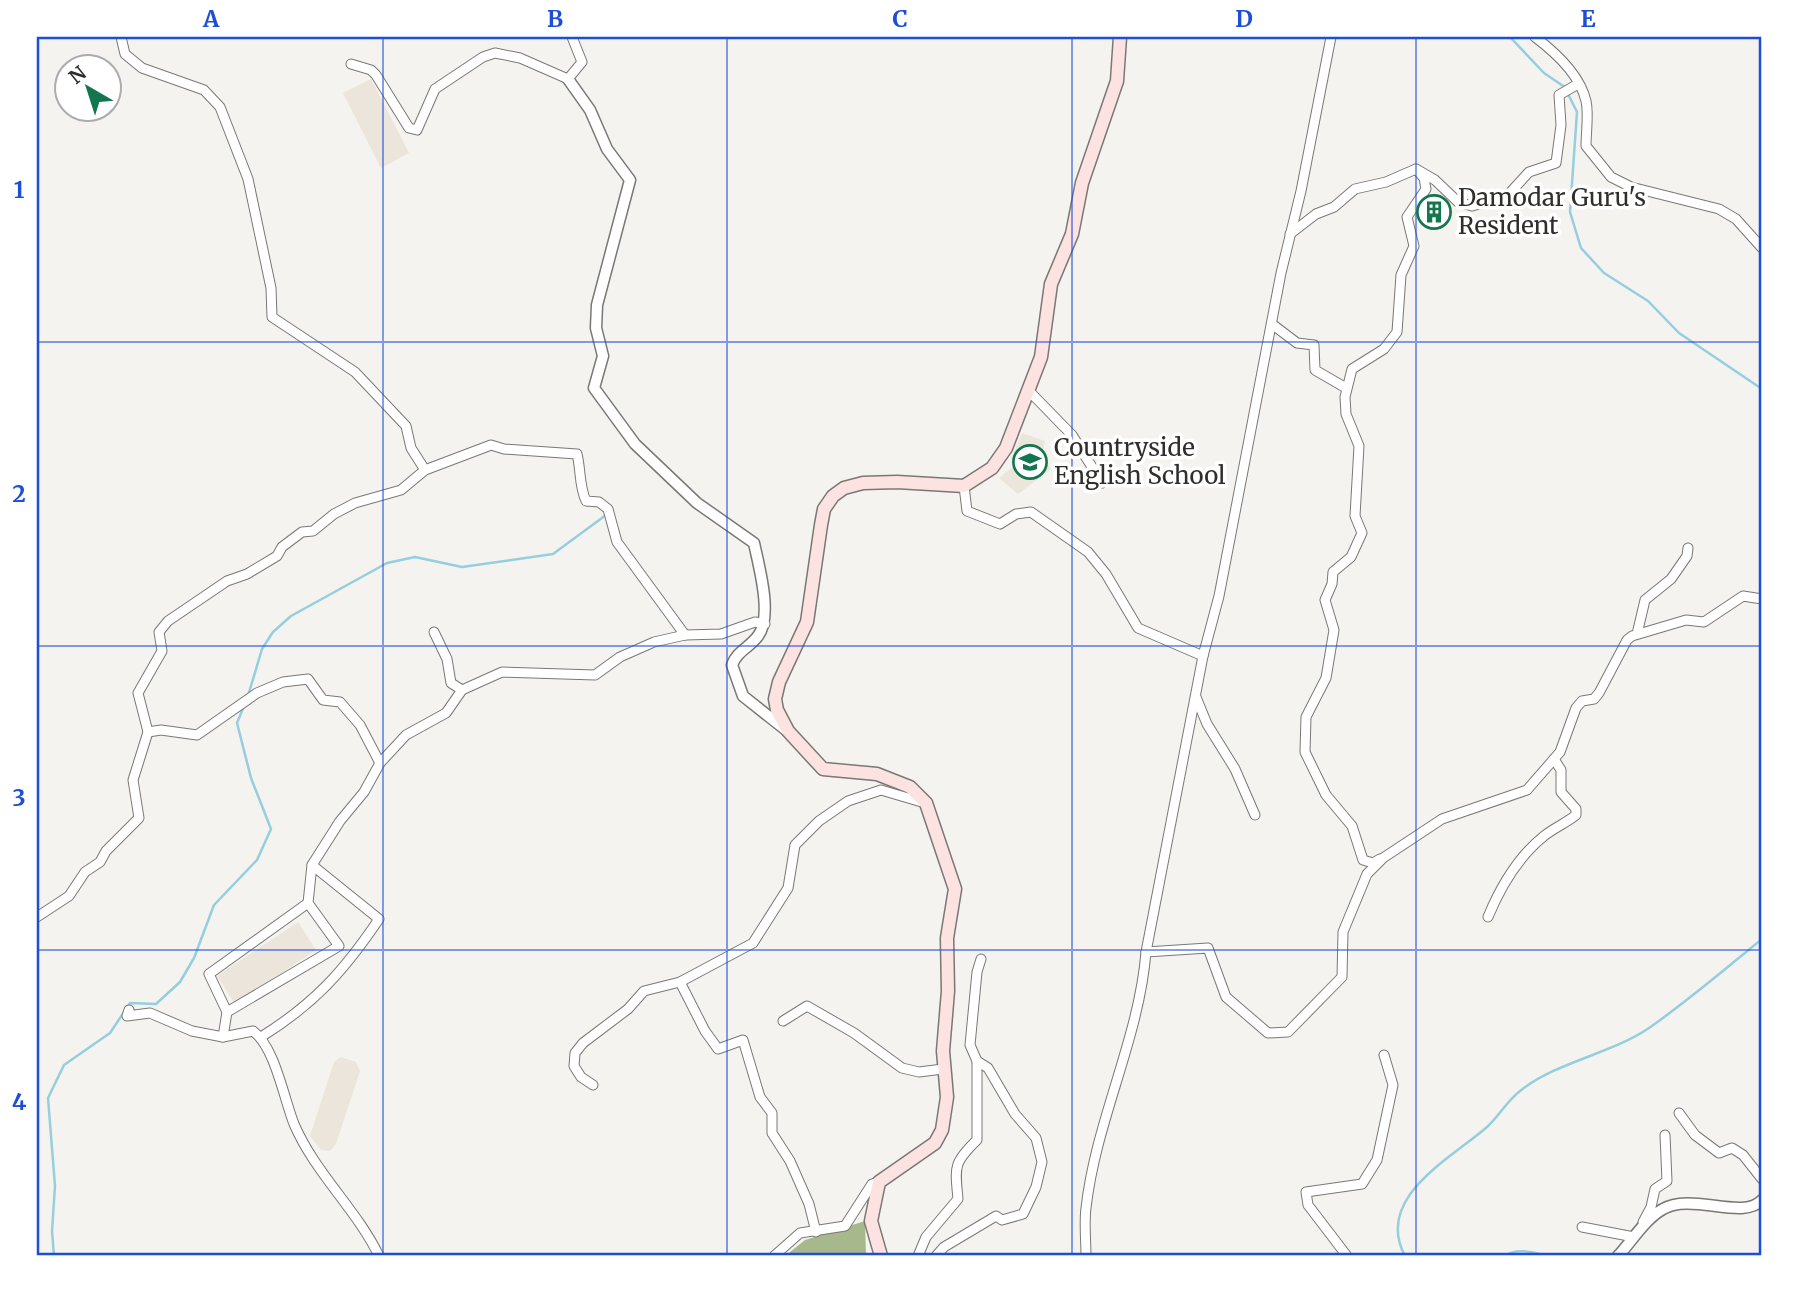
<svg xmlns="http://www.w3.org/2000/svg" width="1799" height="1293" font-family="Merriweather,serif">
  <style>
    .built { fill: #ece5db }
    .forest { fill: #a8b88d }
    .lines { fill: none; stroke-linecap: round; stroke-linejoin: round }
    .stream { stroke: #95cede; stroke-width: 2.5 }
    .minor-casing { stroke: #7a7875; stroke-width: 11 }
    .tertiary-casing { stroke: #7a7875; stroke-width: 13 }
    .secondary-casing { stroke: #7a7875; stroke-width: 15 }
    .minor { stroke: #fff; stroke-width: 9 }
    .tertiary { stroke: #fff; stroke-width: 10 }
    .secondary { stroke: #fde2e2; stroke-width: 12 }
    .grid { fill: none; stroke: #1d4ed8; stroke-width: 2; stroke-opacity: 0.55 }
    .labels { text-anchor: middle; stroke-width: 7; stroke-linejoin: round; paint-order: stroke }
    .poi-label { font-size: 24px; fill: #2f2e2d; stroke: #fff; text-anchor: start }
    .neatline { fill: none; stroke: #1d4ed8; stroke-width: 2.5 }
    .grid-label { font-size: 23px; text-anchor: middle; font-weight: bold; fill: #1d4ed8 }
  </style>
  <rect width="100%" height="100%" fill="#f5f3ef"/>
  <!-- built -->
  <g class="built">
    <path d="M371,79L409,153L381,168L343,93Z"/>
    <path d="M1022,433L1045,441L1042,455L1051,469L1018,494L999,478L1014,466L1011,459Z"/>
    <path d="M298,922L316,950L235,1004L217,976Z"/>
    <path d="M341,1057L356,1062L360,1071L336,1144L330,1151L321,1150L310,1136L334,1062Z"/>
  </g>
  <!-- forest -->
  <path class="forest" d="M865,1221L866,1256H785L805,1240Z"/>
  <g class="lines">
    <!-- stream -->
    <g class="stream">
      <path d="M1510,37L1544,73L1566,88"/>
      <path d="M1568,94L1577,112L1570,212L1581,248L1604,273L1648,301L1679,333L1762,389"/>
      <path d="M248,696L262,649L273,632L291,616L387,563L415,557L462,567L553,554L606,515"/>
      <path d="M54,1256L52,1231L55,1186L48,1098L64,1065L110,1033L130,1003L156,1004L180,982L194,958L214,905L257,860L271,829L251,778L237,723L244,706"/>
      <path d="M1405,1256C1374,1198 1449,1160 1487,1127C1499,1116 1507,1101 1520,1091C1556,1062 1611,1054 1649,1028C1688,1001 1725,969 1762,939"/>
      <path d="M1505,1256C1517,1247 1535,1253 1548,1256"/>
    </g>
    <!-- minor casing -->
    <g class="minor-casing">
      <g id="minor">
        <path d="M121,37L125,54L142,68L204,90L220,107L248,179L271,288L272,317L355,372L406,426L411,448L425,470L491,445L504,449L577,454C581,470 579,486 586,501L599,502L608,509L617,542L685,635"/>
        <path d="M1535,37C1555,52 1580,75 1586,101C1589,114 1586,132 1586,146L1611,177L1631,187L1719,209L1736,219L1762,248"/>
        <path d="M351,64L371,70L376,75L409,128L417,130L435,89L483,57L495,53L520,58L568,79L582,62L572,37"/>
        <path d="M1290,234L1316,214L1334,207L1355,189L1386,182L1416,169L1435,180L1458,202L1472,206L1507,196L1529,172L1556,163L1561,125L1559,95L1578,84"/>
        <path d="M1272,324L1297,343L1314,345L1315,370L1346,388"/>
        <path d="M1030,392L1072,435L1102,483"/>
        <path d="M964,486L967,511L1000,524L1016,514L1031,512L1088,552L1106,574L1138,628L1203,656"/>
        <path d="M434,632L447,659L451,683L462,690"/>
        <path d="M1637,634L1645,600L1671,579L1687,556L1688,548"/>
        <path d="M1196,697L1207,724L1235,769L1255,815"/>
        <path d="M148,732L161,730L197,735L257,693L283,682L308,679L323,700L340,702L360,725L380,763"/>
        <path d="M1380,859L1373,863L1363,860L1352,826L1326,795L1305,752L1306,717L1326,678L1334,630L1325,600L1332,584L1333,572L1351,557L1362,533L1355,516L1359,446L1346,414L1345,397L1352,369L1384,349L1397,332L1401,275L1414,246L1407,217L1426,189L1424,178L1416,169"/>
        <path d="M308,903L209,974L227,1012L339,946L308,903L312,865L340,821L364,792L380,763L406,735L446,713L462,690L502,672L595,675L620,657L654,642L685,635L721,634L755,622L765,624"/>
        <path d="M37,917L69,896L85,872L100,862L106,851L139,818L133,780L148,732L138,693L162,651L159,632L168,621L227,581L247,574L277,556L282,547L302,532L313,531L334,514L355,503L401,490L425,470"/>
        <path d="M1488,917C1500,888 1519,856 1544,836C1554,828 1566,823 1576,815V809L1561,792V770L1554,759"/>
        <path d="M1146,952L1208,948L1226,997L1268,1033L1288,1032L1342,977L1343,932L1367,874L1383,858L1442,819L1527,790L1560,752L1576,708L1582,701L1594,699L1599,693L1627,640L1632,636L1686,620L1704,622L1743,596L1762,599"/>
        <path d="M680,982L705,1031L718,1049L743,1040L760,1097L772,1113V1133L790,1161L809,1204L816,1232"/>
        <path d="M129,1010L127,1016L150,1013L192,1031L223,1037"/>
        <path d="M227,1012L223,1037L253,1031C275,1047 284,1099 294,1124C315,1173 357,1210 379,1256"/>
        <path d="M783,1021L807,1006L854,1033L902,1068L919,1072L943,1069"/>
        <path d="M261,1037C314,1004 344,971 379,919L312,865"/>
        <path d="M593,1085L581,1077L574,1066L575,1053L583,1043L628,1009L644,991L680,982L753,943L788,888L795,845L819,821L848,801L881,790L925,803"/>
        <path d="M1679,1113L1695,1135L1719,1153L1732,1148L1743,1155L1762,1179"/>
        <path d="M1643,1222L1651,1207L1655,1189L1667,1181L1665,1135"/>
        <path d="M1582,1227L1634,1237"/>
        <path d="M774,1256L800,1233L845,1226L872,1184L879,1182"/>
        <path d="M918,1256L926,1237L958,1199C955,1167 953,1163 977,1140V1061L970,1045L977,972L981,959"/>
        <path d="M936,1256L944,1247L996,1216L1002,1220L1023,1214L1036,1187L1042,1162L1036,1138L1015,1114L988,1068L977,1061"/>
        <path d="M1086,1256C1086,1240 1084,1223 1086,1208C1096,1120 1139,1039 1146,952L1203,656L1219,596L1281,273L1301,191L1331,37"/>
        <path d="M1347,1256L1308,1205L1306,1192L1362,1184L1377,1160L1393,1085L1384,1055"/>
      </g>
    </g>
    <!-- tertiary casing -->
    <g class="tertiary-casing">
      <g id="tertiary">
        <path d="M568,79L590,110L607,149L630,180L597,305L596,328L603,356L594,388L635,444L697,503L754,543C759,567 773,616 758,636C749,648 737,651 732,665L743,696L786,730"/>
        <path d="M1618,1256C1632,1241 1645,1219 1663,1209C1691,1192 1743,1221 1762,1200"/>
      </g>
    </g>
    <!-- secondary casing -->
    <g class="secondary-casing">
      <path id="secondary" d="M881,1256L871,1221L879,1182L935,1143L942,1130L947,1097L943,1051L948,991L947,938L955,889L926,803L910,787L877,774L823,769L788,731L777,710L775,699L779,682L807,622L821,525L824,509L833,496L844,488L863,483L897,482L964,486L992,468L1006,448L1041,357L1051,284L1072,234L1082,183L1117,81L1120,37"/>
    </g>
    <!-- minor -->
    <use href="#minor" class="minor"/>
    <!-- tertiary -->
    <use href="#tertiary" class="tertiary"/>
    <!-- secondary -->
    <use href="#secondary" class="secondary"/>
  </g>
  <!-- grid -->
  <path class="grid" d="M383,37V1256M727,37V1256M1072,37V1256M1416,37V1256M37,342H1762M37,646H1762M37,950H1762"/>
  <!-- icons -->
  <defs>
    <g id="building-ring" transform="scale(1.75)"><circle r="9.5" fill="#fff" stroke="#13764e" stroke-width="1.5"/><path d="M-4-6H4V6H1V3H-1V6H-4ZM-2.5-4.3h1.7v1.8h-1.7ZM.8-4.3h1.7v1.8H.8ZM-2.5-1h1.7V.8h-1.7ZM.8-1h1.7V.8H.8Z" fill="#13764e"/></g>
    <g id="school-ring" transform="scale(1.75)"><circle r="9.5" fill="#fff" stroke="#13764e" stroke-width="1.5"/><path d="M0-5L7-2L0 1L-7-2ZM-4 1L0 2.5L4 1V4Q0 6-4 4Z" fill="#13764e"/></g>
  </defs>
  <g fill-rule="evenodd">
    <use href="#building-ring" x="1434" y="212"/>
    <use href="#school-ring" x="1030" y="462"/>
  </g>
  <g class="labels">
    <!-- poi labels -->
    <g class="poi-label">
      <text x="1458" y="206">Damodar Guru's<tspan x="1458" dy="28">Resident</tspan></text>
      <text x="1054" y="456">Countryside<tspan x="1054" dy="28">English School</tspan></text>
    </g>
  </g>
  <!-- border -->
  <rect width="1799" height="1293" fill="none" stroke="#ffffff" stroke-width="77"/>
  <!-- north arrow -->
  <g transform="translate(88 88) rotate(321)"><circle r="33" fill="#ffffff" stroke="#acabab" stroke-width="2"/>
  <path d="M0-5L12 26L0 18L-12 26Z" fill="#13764e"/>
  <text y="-10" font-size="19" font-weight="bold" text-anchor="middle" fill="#2f2e2d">N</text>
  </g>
  <rect x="38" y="38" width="1722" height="1216" class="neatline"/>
  <g class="grid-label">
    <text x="211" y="27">A</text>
    <text x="555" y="27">B</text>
    <text x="900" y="27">C</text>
    <text x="1244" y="27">D</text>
    <text x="1588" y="27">E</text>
    <text x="19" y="198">1</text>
    <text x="19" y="502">2</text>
    <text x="19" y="806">3</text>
    <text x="19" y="1110">4</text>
  </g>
</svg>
